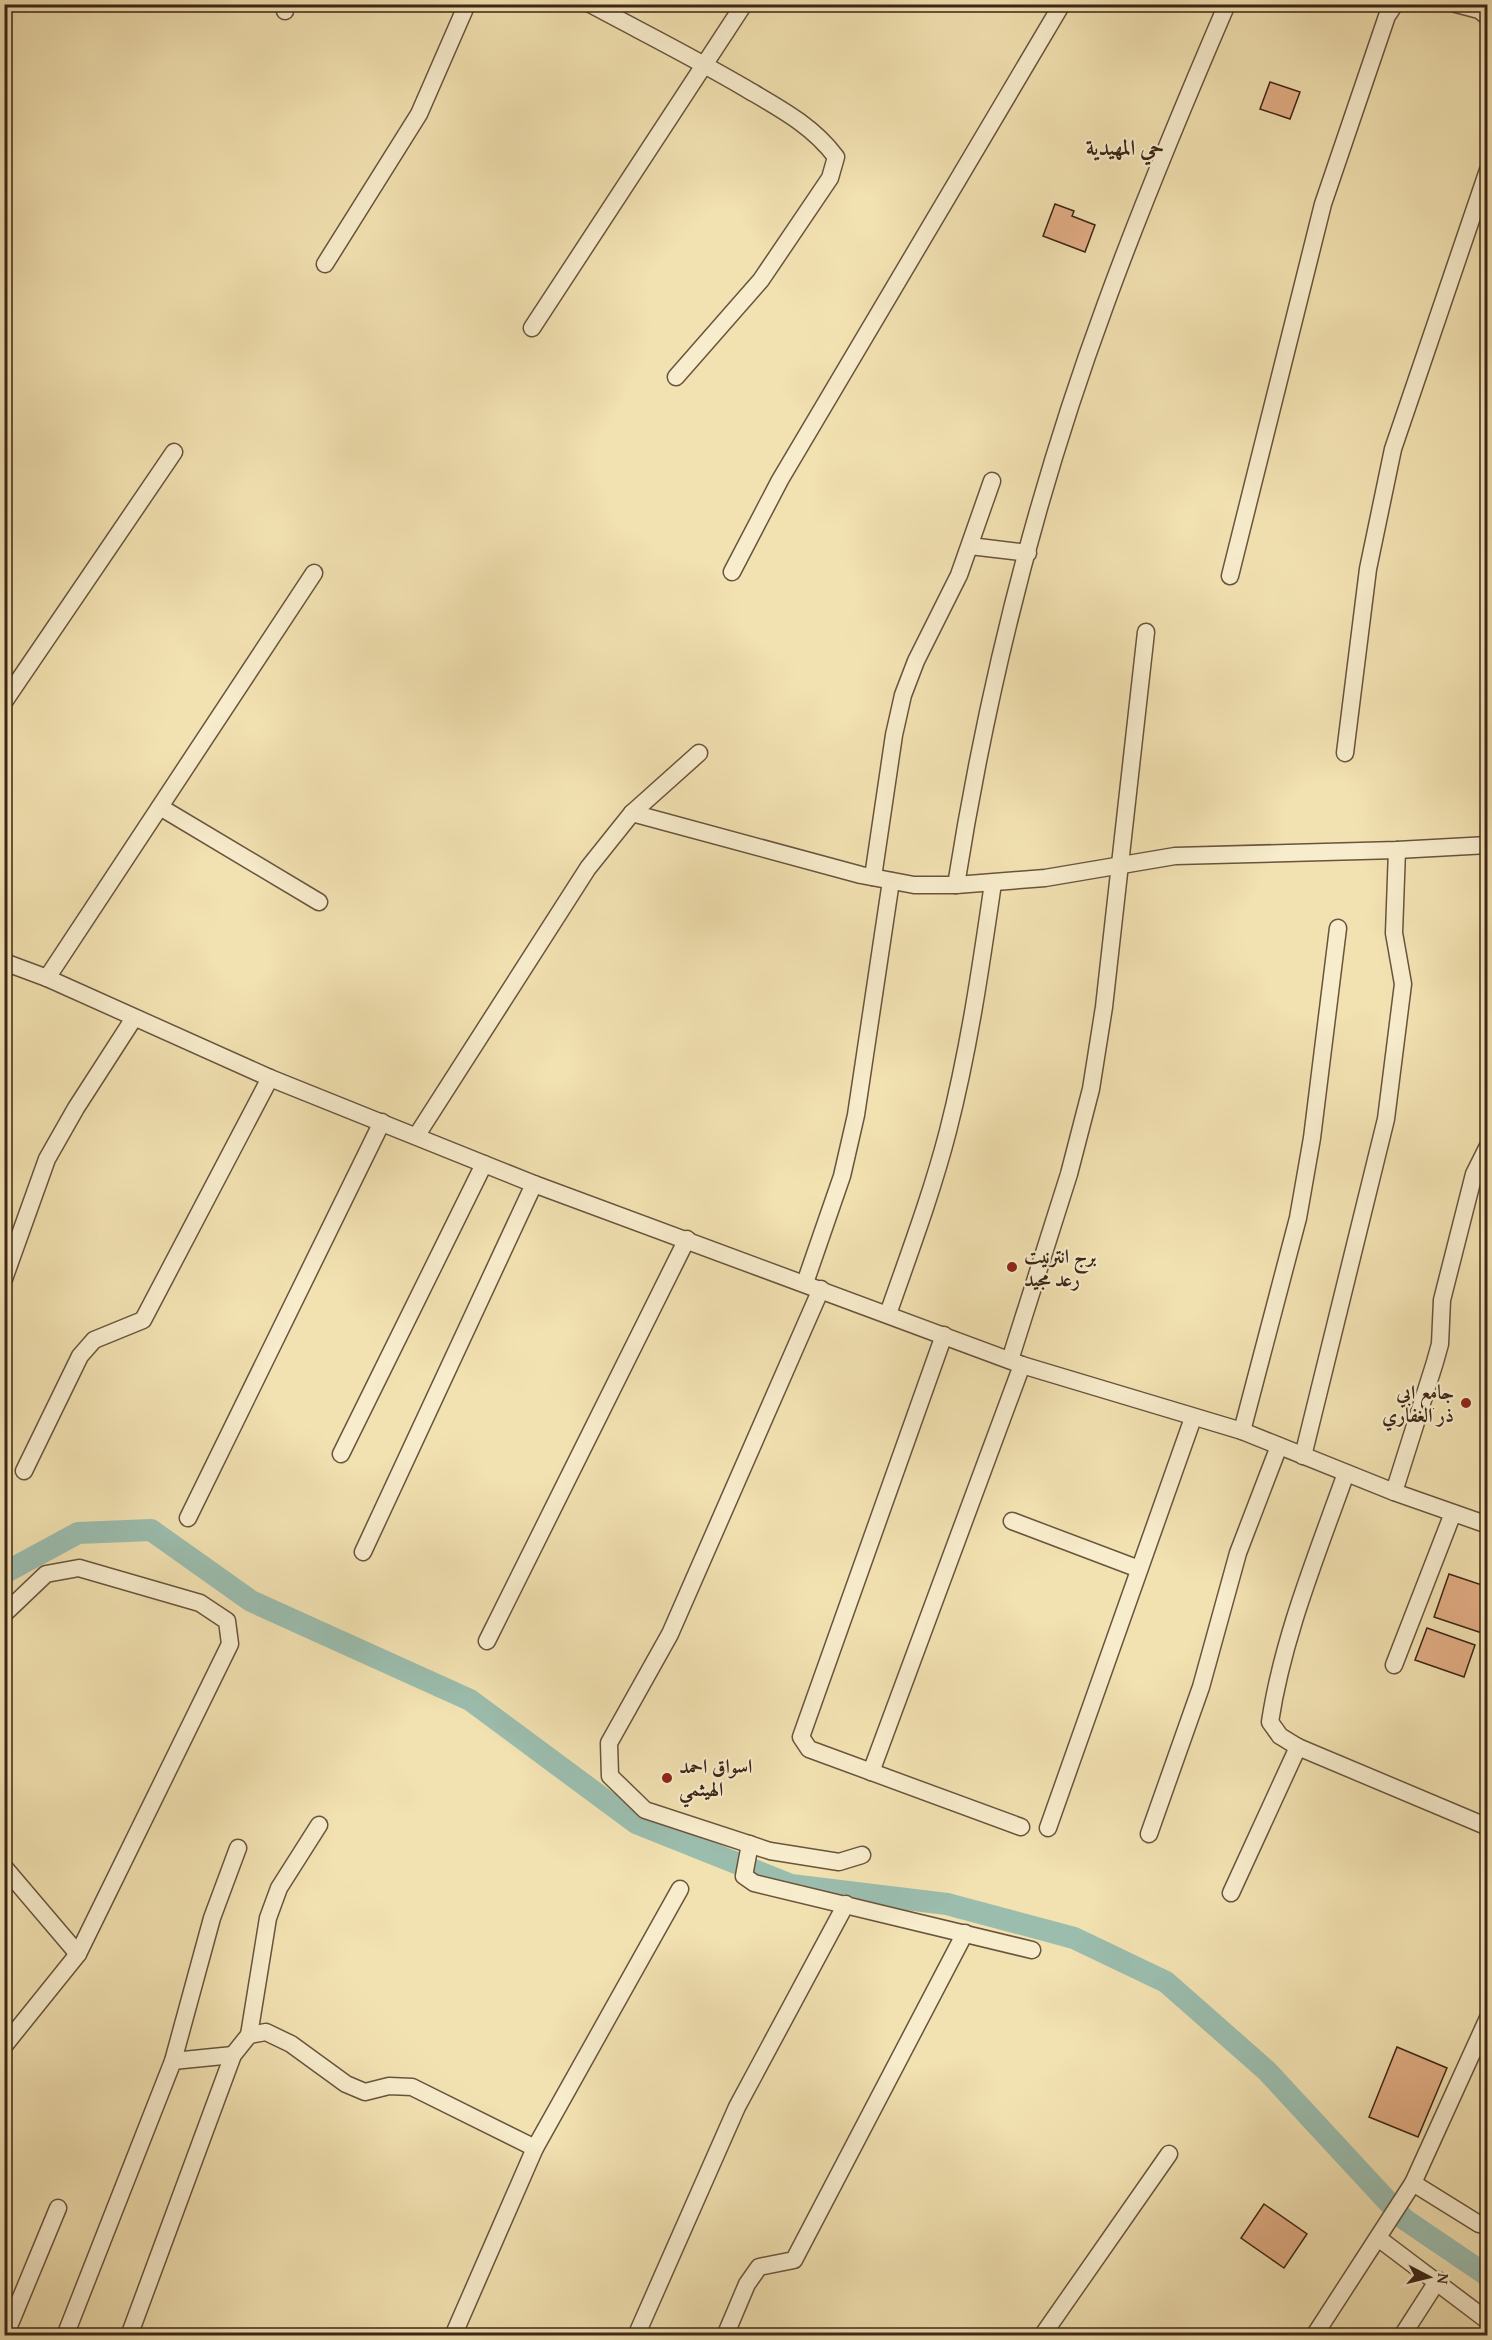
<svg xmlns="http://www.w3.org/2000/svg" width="1492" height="2340" font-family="'Gentium Book Plus',Amiri,serif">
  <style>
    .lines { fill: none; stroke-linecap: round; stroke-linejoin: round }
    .canal { stroke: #9bbdae; stroke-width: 22 }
    .building { fill: #e3ae86; stroke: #3b2516; stroke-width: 1.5 }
    .minor-casing { stroke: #69543d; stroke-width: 19 }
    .minor { stroke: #f7eccc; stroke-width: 16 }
    .poi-dot { fill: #8f2418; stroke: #f7eccc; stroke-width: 2 }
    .labels { text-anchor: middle; stroke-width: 4.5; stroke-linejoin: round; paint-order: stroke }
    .poi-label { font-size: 20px; font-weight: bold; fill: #3b2516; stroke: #f7eccc; text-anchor: start }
    .quarter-label { font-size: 22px; font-weight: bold; fill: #3b2516; stroke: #f7eccc }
  </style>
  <rect width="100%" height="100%" fill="#f2e1b1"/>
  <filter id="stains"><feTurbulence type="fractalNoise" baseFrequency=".00333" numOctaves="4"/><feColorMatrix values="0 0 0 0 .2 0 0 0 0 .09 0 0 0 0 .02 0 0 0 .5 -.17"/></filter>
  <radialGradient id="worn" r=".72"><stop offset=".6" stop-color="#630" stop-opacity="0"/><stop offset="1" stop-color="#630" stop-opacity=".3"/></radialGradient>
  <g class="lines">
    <!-- canal -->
    <path class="canal" d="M4,1573L78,1533L151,1530L251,1601L470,1700L636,1823L791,1885L947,1904L1074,1938L1166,1982L1267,2071L1404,2219L1488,2276"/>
  </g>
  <!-- building -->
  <g class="building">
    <path d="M1270,82L1300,92L1290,119L1260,109Z"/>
    <path d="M1055,204L1074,211L1072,216L1095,225L1085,252L1043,236Z"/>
    <path d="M1449,1574L1488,1587V1617L1482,1633L1434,1617Z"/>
    <path d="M1427,1628L1475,1645L1464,1677L1415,1660Z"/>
    <path d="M1397,2047L1447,2068L1418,2137L1369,2117Z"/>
    <path d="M1264,2204L1307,2234L1284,2268L1241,2238Z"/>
  </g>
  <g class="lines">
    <!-- minor casing -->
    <g class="minor-casing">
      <g id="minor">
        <path d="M285,4V11"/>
        <path d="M590,4C642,32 694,58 745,88C779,108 812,125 836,157L830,178L761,280L676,377"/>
        <path d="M1456,4L1479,10L1488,17"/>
        <path d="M325,264L419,114L467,4"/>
        <path d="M532,328L744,4"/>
        <path d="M970,546L1028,553"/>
        <path d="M732,572L780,480L1062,4"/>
        <path d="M1230,576L1323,204L1387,16L1395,4"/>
        <path d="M4,702L174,452"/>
        <path d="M1345,753L1368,569L1393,449L1488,170"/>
        <path d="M160,807L319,902"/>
        <path d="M632,813L861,875L914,885H956L1045,878L1175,856L1397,850L1488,845"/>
        <path d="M873,877L894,735L903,695L916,661L959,575L992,481"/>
        <path d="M956,885C987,689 1036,493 1105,306C1142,204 1184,104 1227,4"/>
        <path d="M4,962L47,978L270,1078L534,1184L1022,1365L1242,1431L1394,1492L1488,1525"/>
        <path d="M47,978L314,573"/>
        <path d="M417,1135L588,868L632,813L699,753"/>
        <path d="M4,1279L47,1159L76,1108L134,1018"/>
        <path d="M805,1283L842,1176L856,1115L891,881"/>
        <path d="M821,1289L670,1634L609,1743L610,1776L645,1810L770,1851L839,1862L862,1855"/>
        <path d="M888,1314C909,1254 932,1193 948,1131C969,1049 981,966 993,883"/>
        <path d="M944,1335L801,1737L809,1749L1021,1827"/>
        <path d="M1010,1360L1069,1174L1091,1089L1104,1007L1146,632"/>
        <path d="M1242,1431L1298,1218L1312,1138L1338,928"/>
        <path d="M341,1454L484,1164"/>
        <path d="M1303,1456L1386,1119L1403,984L1394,933L1397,850"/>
        <path d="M24,1471L80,1356L94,1340L143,1320L270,1078"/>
        <path d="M1346,1473C1317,1555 1283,1636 1270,1722L1280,1736L1298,1747L1488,1827"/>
        <path d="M1394,1492L1435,1362L1440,1344L1442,1300L1474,1174L1488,1146"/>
        <path d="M188,1518L382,1122"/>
        <path d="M1012,1521L1139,1569"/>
        <path d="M363,1552L534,1184"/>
        <path d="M4,1614L46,1574L79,1568L200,1603L227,1621L230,1644L78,1954L4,2046"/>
        <path d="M487,1641L687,1239"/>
        <path d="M1394,1665L1453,1513"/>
        <path d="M871,1772L1022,1365"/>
        <path d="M1048,1828L1193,1418"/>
        <path d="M1149,1834L1201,1687L1238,1553L1279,1446"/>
        <path d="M750,1844L744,1876L754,1883L1032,1950"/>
        <path d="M4,1867L78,1954"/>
        <path d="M1231,1893L1298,1747"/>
        <path d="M249,2035L268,1918L279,1888L319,1825"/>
        <path d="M173,2061L233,2055"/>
        <path d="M1413,2183L1479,2224L1488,2226"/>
        <path d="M1378,2238L1488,2321"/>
        <path d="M5,2336L58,2208"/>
        <path d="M65,2336L173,2061L212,1918L238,1848"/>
        <path d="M129,2336L233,2055L249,2035L266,2032L291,2044L346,2084L365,2092L389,2086L412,2087L535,2148"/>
        <path d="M453,2336L535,2148L680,1889"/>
        <path d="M636,2336L737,2107L846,1904"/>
        <path d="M725,2336L747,2284L759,2267L794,2260L965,1933"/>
        <path d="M1042,2336L1169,2154"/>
        <path d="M1314,2336L1413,2183L1488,2018"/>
        <path d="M1402,2336L1438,2280"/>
      </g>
    </g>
    <!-- minor -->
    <use href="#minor" class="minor"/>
  </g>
  <!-- markers -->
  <g class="poi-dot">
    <circle cx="1012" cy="1267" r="6"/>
    <circle cx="1466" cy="1403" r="6"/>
    <circle cx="667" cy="1778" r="6"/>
  </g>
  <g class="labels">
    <!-- poi labels -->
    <g class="poi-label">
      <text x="1024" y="1263">برج انترنيت<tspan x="1024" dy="23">رعد مجيد</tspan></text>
      <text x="1454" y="1399" text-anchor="end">جامع ابي<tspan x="1454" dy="23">ذر الغفاري</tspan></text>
      <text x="679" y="1773">اسواق احمد<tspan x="679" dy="23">الهيثمي</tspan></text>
    </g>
    <!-- quarter labels -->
    <g class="quarter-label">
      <text x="1125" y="155">حي المهيدية</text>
    </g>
  </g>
  <!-- margin -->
  <rect width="1492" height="2340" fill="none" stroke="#f2e1b1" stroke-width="24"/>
  <rect x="6" y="6" width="1480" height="2328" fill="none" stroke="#3b2516" stroke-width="3"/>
  <rect x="12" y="12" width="1468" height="2316" fill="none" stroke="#3b2516" stroke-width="1.5"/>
  <!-- north arrow -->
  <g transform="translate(1429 2277) rotate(97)" stroke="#f7eccc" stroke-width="4.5" paint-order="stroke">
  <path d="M0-4.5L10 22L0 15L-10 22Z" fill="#3b2516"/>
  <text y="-9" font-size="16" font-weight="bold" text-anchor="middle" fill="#3b2516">N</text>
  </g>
  <rect width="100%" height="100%" filter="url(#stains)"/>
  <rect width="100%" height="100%" fill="url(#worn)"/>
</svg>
